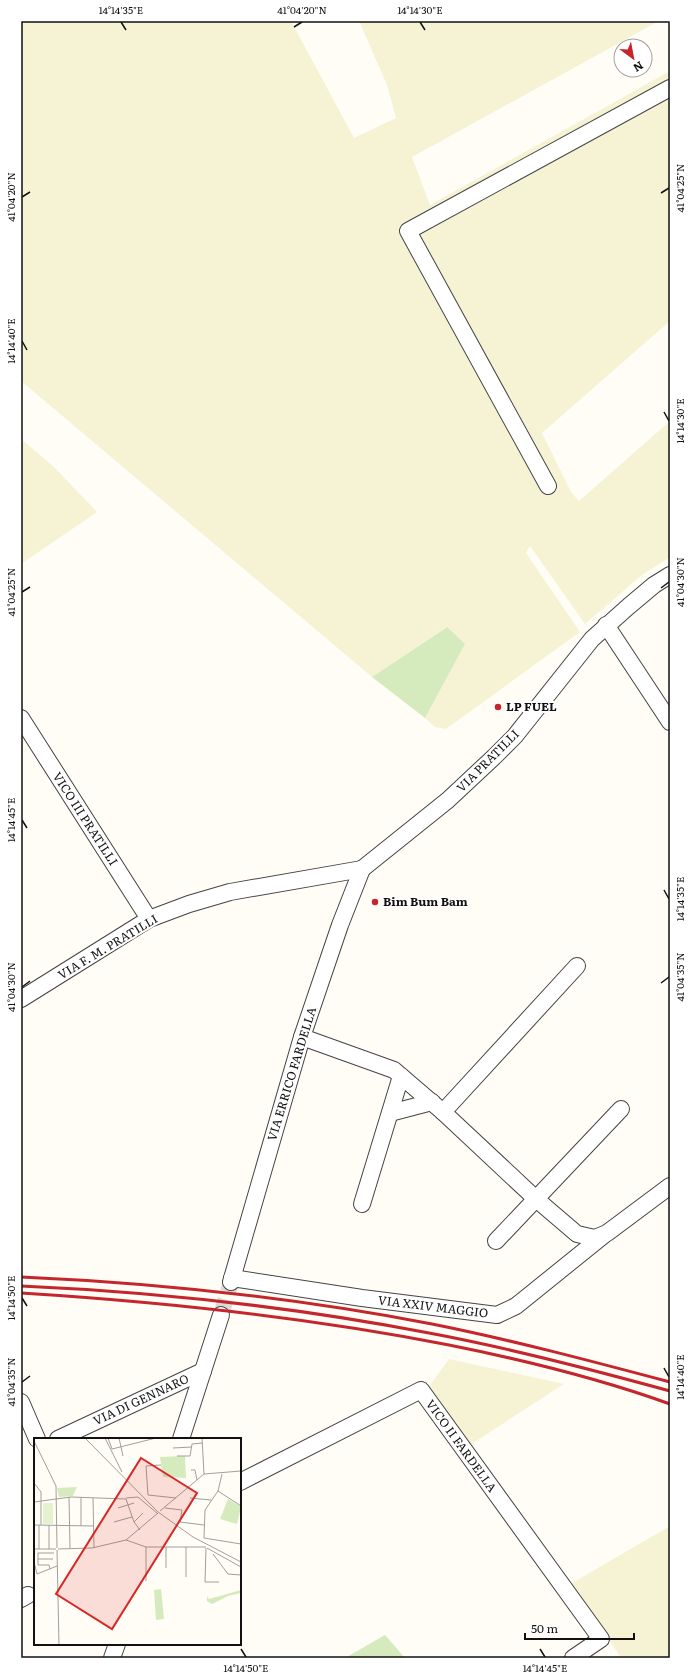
<svg xmlns="http://www.w3.org/2000/svg" width="691" height="1679" font-family="Literata,serif">
  <style>
    .farmland { fill: #f6f3d4 }
    .green { fill: #d5ebbd }
    .lines { fill: none; stroke-linecap: round; stroke-linejoin: round }
    .minor-tunnel { stroke: #dbdad3; stroke-width: 16; stroke-dasharray: 16 8; stroke-linecap: butt }
    .minor-casing { stroke: #444; stroke-width: 18 }
    .minor { stroke: #fff; stroke-width: 16 }
    .rail { stroke: #c4262e; stroke-width: 3 }
    .ticks { fill: none; stroke: #111; stroke-width: 1.5 }
    .poi-dot { fill: #c4262e; stroke: #fff; stroke-width: 1.5 }
    .labels { text-anchor: middle; stroke-width: 4; stroke-linejoin: round; paint-order: stroke }
    .poi-label { font-size: 12px; font-weight: bold; fill: #111; stroke: #fff; text-anchor: start }
    .street-label { font-size: 12px; fill: #111; stroke: #fff }
    .inset-road { fill: none; stroke: #a09f9a; stroke-width: 1 }
    .view { fill: #d62828; fill-opacity: 0.15; stroke: #d62828; stroke-width: 2 }
    .inset-edge { fill: none; stroke: #111; stroke-width: 2 }
    .neatline { fill: none; stroke: #111; stroke-width: 1.5 }
    .ticks-label { font-size: 10px; text-anchor: middle; fill: #111 }
  </style>
  <rect width="100%" height="100%" fill="#fffdf5"/>
  <!-- farmland -->
  <g class="farmland">
    <path d="M21,21H291L354,138L396,118L387,85L359,21H659L412,157L430,205L670,71V321L542,433L571,492L579,501L670,421V557L642,575L585,624L530,546L526,553L580,632L446,729L435,727L425,718L465,644L446,627L372,677L21,381Z"/>
    <path d="M21,439L54,467L97,512L21,564Z"/>
    <path d="M449,1359L564,1384L470,1445L427,1389Z"/>
    <path d="M670,1526V1658H621L572,1583Z"/>
  </g>
  <!-- green -->
  <g class="green">
    <path d="M447,627L465,644L425,718L372,677Z"/>
    <path d="M385,1635L405,1658H345Z"/>
  </g>
  <g class="lines">
    <!-- minor-tunnel -->
    <path class="minor-tunnel" d="M221,1315L231,1282"/>
    <!-- minor casing -->
    <g class="minor-casing">
      <g id="minor">
        <path d="M548,486L408,231L670,88"/>
        <path d="M606,625L670,722"/>
        <path d="M21,718L149,919"/>
        <path d="M362,869L448,800L494,757L515,736L592,639L629,606L654,585L670,575"/>
        <path d="M21,999L149,919L189,904L230,892L362,869"/>
        <path d="M302,1037L394,1070L443,1112L536,1199L577,1234L595,1238L607,1233L670,1186"/>
        <path d="M443,1112L577,966"/>
        <path d="M390,1113L432,1102"/>
        <path d="M362,1204L401,1076"/>
        <path d="M496,1241L621,1109"/>
        <path d="M232,1278L362,1298L497,1315L516,1306L604,1235"/>
        <path d="M231,1282L302,1037L340,925L362,869"/>
        <path d="M21,1402L37,1439"/>
        <path d="M58,1439L203,1371"/>
        <path d="M181,1439L221,1315"/>
        <path d="M240,1482L421,1390L601,1639L573,1658"/>
        <path d="M21,1599L28,1595"/>
        <path d="M112,1658L117,1644"/>
      </g>
    </g>
    <!-- minor -->
    <use href="#minor" class="minor"/>
    <!-- rail -->
    <g class="rail">
      <path d="M21,1277C159,1283 297,1298 432,1324C512,1340 591,1361 670,1382"/>
      <path d="M21,1286C158,1292 294,1307 429,1333C510,1348 590,1369 670,1391"/>
      <path d="M21,1293C165,1302 307,1317 449,1345C524,1360 598,1378 670,1404"/>
    </g>
  </g>
  <!-- ticks -->
  <path class="ticks" d="M121,22L126,30M420,22L425,30M294,27L302,22M661,193L669,188M22,197L30,192M22,341L27,350M664,412L669,421M661,588L669,582M22,592L30,587M22,820L27,828M664,890L669,899M661,983L669,977M22,987L30,981M22,1298L27,1306M664,1368L669,1377M22,1382L30,1376M241,1649L246,1657M540,1649L545,1657"/>
  <!-- markers -->
  <g class="poi-dot">
    <circle cx="498" cy="707" r="4"/>
    <circle cx="375" cy="902" r="4"/>
  </g>
  <g class="labels">
    <!-- poi labels -->
    <g class="poi-label">
      <text x="506" y="711">LP FUEL</text>
      <text x="383" y="906">Bim Bum Bam</text>
    </g>
    <!-- street labels -->
    <g class="street-label">
      <text transform="translate(488 761) rotate(-45)" y="4">VIA PRATILLI</text>
      <text transform="translate(85 819) rotate(57)" y="4">VICO III PRATILLI</text>
      <text transform="translate(108 947) rotate(-31)" y="4">VIA F. M. PRATILLI</text>
      <text transform="translate(292 1074) rotate(-73)" y="4">VIA ERRICO FARDELLA</text>
      <text transform="translate(433 1307) rotate(7)" y="4">VIA XXIV MAGGIO</text>
      <text transform="translate(141 1400) rotate(-25)" y="4">VIA DI GENNARO</text>
      <text transform="translate(461 1446) rotate(54)" y="4">VICO II FARDELLA</text>
    </g>
  </g>
  <!-- overview -->
  <g transform="translate(34 1438)">
    <rect width="207" height="207" fill="#fffdf5"/>
    <path d="M151,18L152,40L129,39L126,19ZM43,49L39,58L25,59L23,50ZM194,61L207,69L203,86L186,81ZM127,151L130,181L122,182L120,152ZM207,152V155L194,158L178,166L173,163V158L175,161Z" fill="#d5ebbd"/>
    <path d="M9,65H19V86H9Z" fill="#e6f2cf"/>
    <path class="inset-road" d="M51,0L124,74L159,99L207,124M71,0L88,34M74,0L78,11L122,0M85,0L89,18M168,0L170,36M0,3L22,48L23,110M139,10L158,9M143,18H156L158,6L168,5M127,27L112,28L114,57L142,60M157,32H161L163,42M188,36L184,53L171,72L170,100L207,106M0,45L7,54V63M184,53L207,68M35,59L36,110M47,59V88M59,60L60,110M92,60L104,59L124,76M156,60L177,62M0,64L37,59L92,61L100,84L106,92M84,70L100,65M131,70L148,72L146,84L170,87M126,73L170,36L207,33M80,84L98,79M100,84L109,75M0,87L60,88M7,87V63M92,102L124,75M112,109V143M132,109V130M152,109V139M172,110L171,144H185M173,110L207,129M0,111H22M5,111V87M15,111V87M24,111L58,110L92,102L112,109H172M23,112L25,207M179,116L194,136L207,137M4,121H19M0,124L3,136L23,128M16,131L15,127H4V115H20"/>
    <path class="view" d="M107,20L163,55L78,191L22,156Z"/>
    <rect width="207" height="207" class="inset-edge"/>
  </g>
  <!-- border -->
  <rect width="691" height="1679" fill="none" stroke="#ffffff" stroke-width="44"/>
  <!-- north arrow -->
  <g transform="translate(633 58) rotate(148)"><circle r="19" fill="#ffffff" stroke="#a0a0a0"/>
  <path d="M0-3L7 15L0 10L-7 15Z" fill="#c4262e"/>
  <text y="-6" font-size="11" font-weight="bold" text-anchor="middle" fill="#111111">N</text>
  </g>
  <!-- scale -->
  <path d="M525 1633v6h109v-6" fill="none" stroke="#111111" stroke-width="2"/>
  <text x="531" y="1633" font-size="12" fill="#111111" stroke="#ffffff" stroke-width="3" paint-order="stroke">50 m</text>
  <rect x="22" y="22" width="647" height="1635" class="neatline"/>
  <g class="ticks-label">
    <text x="121" y="14">14°14'35"E</text>
    <text x="302" y="14">41°04'20"N</text>
    <text x="420" y="14">14°14'30"E</text>
    <text transform="translate(680 188) rotate(-90)" y="4">41°04'25"N</text>
    <text transform="translate(11 197) rotate(-90)" y="4">41°04'20"N</text>
    <text transform="translate(11 341) rotate(-90)" y="4">14°14'40"E</text>
    <text transform="translate(680 421) rotate(-90)" y="4">14°14'30"E</text>
    <text transform="translate(680 582) rotate(-90)" y="4">41°04'30"N</text>
    <text transform="translate(11 592) rotate(-90)" y="4">41°04'25"N</text>
    <text transform="translate(11 820) rotate(-90)" y="4">14°14'45"E</text>
    <text transform="translate(680 899) rotate(-90)" y="4">14°14'35"E</text>
    <text transform="translate(680 977) rotate(-90)" y="4">41°04'35"N</text>
    <text transform="translate(11 987) rotate(-90)" y="4">41°04'30"N</text>
    <text transform="translate(11 1298) rotate(-90)" y="4">14°14'50"E</text>
    <text transform="translate(680 1377) rotate(-90)" y="4">14°14'40"E</text>
    <text transform="translate(11 1382) rotate(-90)" y="4">41°04'35"N</text>
    <text x="246" y="1672">14°14'50"E</text>
    <text x="545" y="1672">14°14'45"E</text>
  </g>
</svg>
